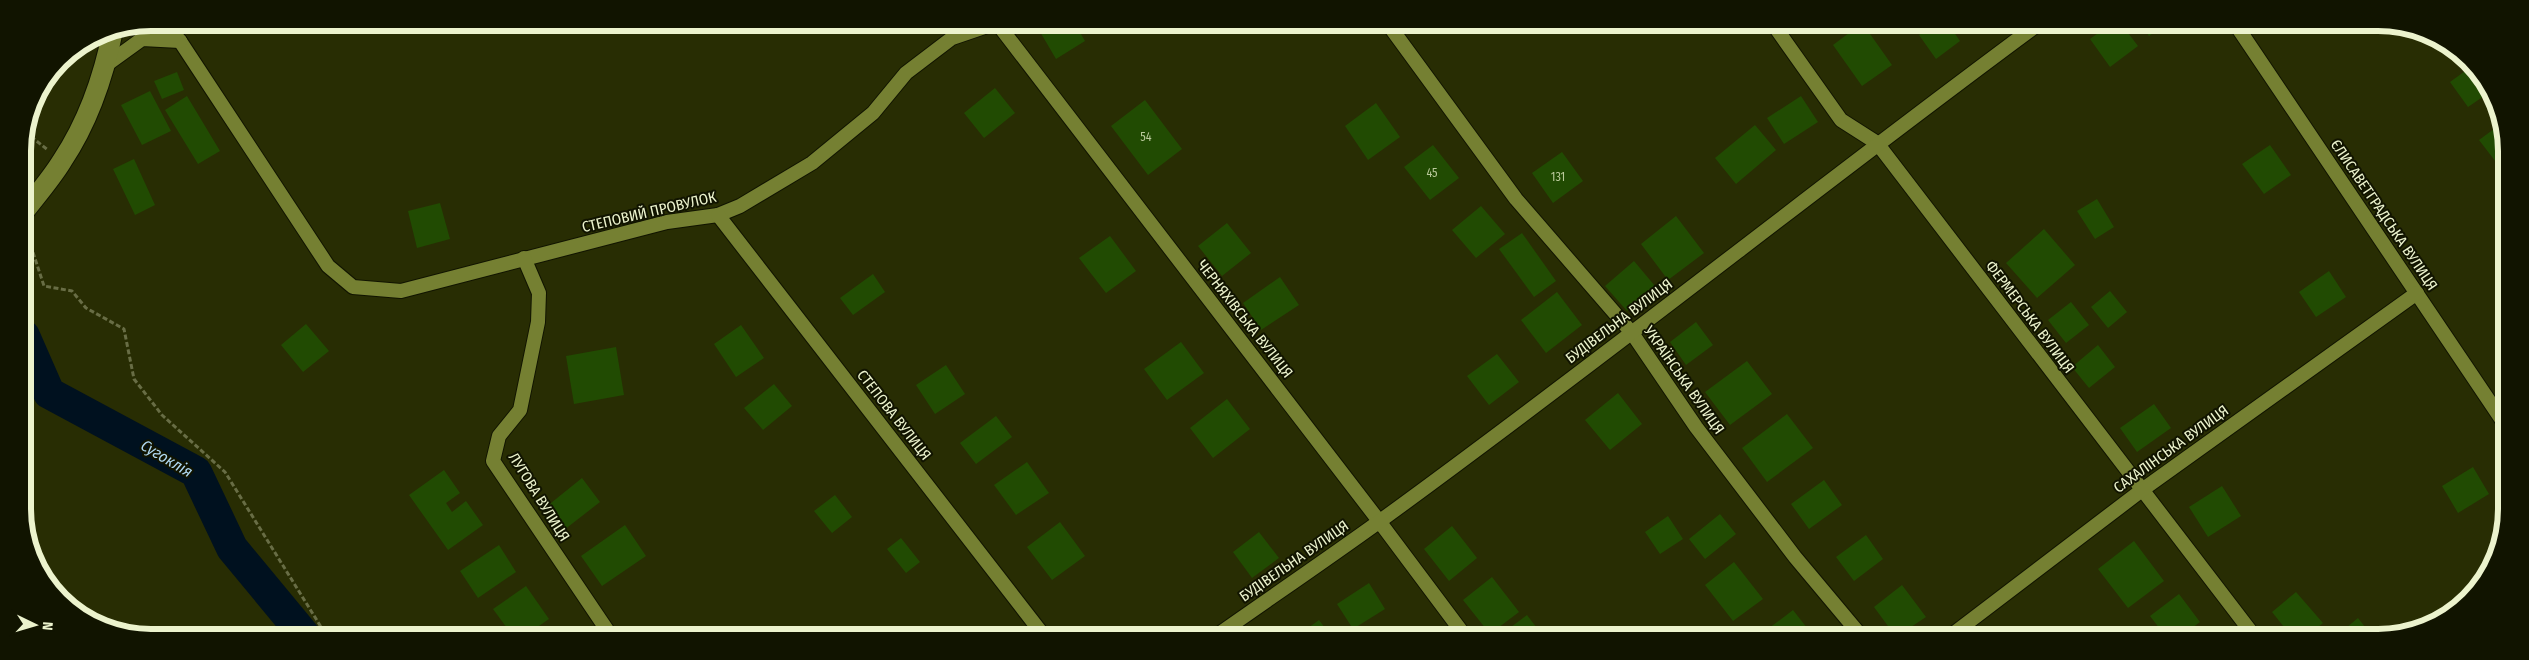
<svg xmlns="http://www.w3.org/2000/svg" width="2529" height="660" font-family="'Fira Sans Condensed',sans-serif">
  <style>
    .lines { fill: none; stroke-linecap: round; stroke-linejoin: round }
    .river { stroke: #00111f; stroke-width: 32 }
    .building { fill: #214b02 }
    .street-casing { stroke: #111400; stroke-width: 16 }
    .secondary-casing { stroke: #111400; stroke-width: 22 }
    .path { stroke: #686d45; stroke-width: 3; stroke-dasharray: 5 2.5; stroke-linecap: butt }
    .street { stroke: #758032; stroke-width: 14 }
    .secondary { stroke: #758032; stroke-width: 20 }
    .labels { text-anchor: middle; stroke-width: 4; stroke-linejoin: round; paint-order: stroke }
    .number-label { font-size: 12px; fill: #b9c99a }
    .street-label { font-size: 15px; fill: #ecf3cd; stroke: #111400 }
    .water-label { font-size: 16px; font-style: italic; fill: #afd7f0; stroke: #111400 }
    .rim { fill: none; stroke: #ecf3cd; stroke-width: 6 }
  </style>
  <rect width="100%" height="100%" fill="#282d03"/>
  <g class="lines">
    <!-- river -->
    <path class="river" d="M24,336L49,393L196,472L232,548L304,635"/>
  </g>
  <!-- building -->
  <g class="building">
    <path d="M1050,24H1075L1085,41L1056,59L1039,30Z"/>
    <path d="M1861,24H1863L1892,65L1862,86L1833,45Z"/>
    <path d="M1933,24L1949,25L1960,41L1936,59L1919,35Z"/>
    <path d="M2109,25H2122L2138,46L2110,67L2090,39Z"/>
    <path d="M2141,25H2164L2149,36Z"/>
    <path d="M2472,66L2487,94L2468,107L2450,82Z"/>
    <path d="M177,72L184,90L162,99L154,81Z"/>
    <path d="M995,88L1015,113L984,138L964,113Z"/>
    <path d="M150,91L171,131L142,145L121,105Z"/>
    <path d="M187,96L220,151L198,164L165,110Z"/>
    <path d="M1801,96L1818,122L1784,144L1767,118Z"/>
    <path d="M1145,100L1182,149L1148,175L1111,126Z"/>
    <path d="M1376,103L1400,137L1368,160L1345,126Z"/>
    <path d="M2502,123L2504,162L2499,166L2479,140Z"/>
    <path d="M1755,125L1776,150L1736,184L1715,158Z"/>
    <path d="M1433,145L1459,178L1430,200L1404,167Z"/>
    <path d="M2270,145L2291,175L2264,194L2242,164Z"/>
    <path d="M1562,152L1583,181L1553,203L1532,173Z"/>
    <path d="M134,159L155,205L135,215L113,169Z"/>
    <path d="M2097,199L2114,227L2095,239L2077,211Z"/>
    <path d="M440,203L450,239L417,248L408,211Z"/>
    <path d="M1481,206L1505,234L1476,258L1452,230Z"/>
    <path d="M1676,216L1704,253L1668,280L1641,244Z"/>
    <path d="M1227,223L1251,253L1222,276L1198,246Z"/>
    <path d="M2044,229L2075,265L2037,298L2006,263Z"/>
    <path d="M1522,233L1556,281L1534,297L1499,249Z"/>
    <path d="M1110,236L1136,271L1106,293L1079,258Z"/>
    <path d="M1634,261L1655,286L1627,311L1605,286Z"/>
    <path d="M2329,271L2346,297L2316,317L2299,292Z"/>
    <path d="M873,274L885,292L853,315L840,298Z"/>
    <path d="M1280,277L1299,305L1261,330L1243,303Z"/>
    <path d="M2110,291L2127,312L2108,328L2091,307Z"/>
    <path d="M1557,292L1582,325L1546,353L1521,320Z"/>
    <path d="M2071,302L2089,325L2066,343L2048,320Z"/>
    <path d="M1696,322L1713,345L1686,365L1670,342Z"/>
    <path d="M306,324L329,351L303,372L281,345Z"/>
    <path d="M741,325L764,358L736,377L714,344Z"/>
    <path d="M1181,342L1204,373L1167,400L1144,369Z"/>
    <path d="M2098,345L2115,367L2089,388L2072,367Z"/>
    <path d="M616,347L624,395L574,404L566,356Z"/>
    <path d="M1497,354L1519,382L1489,405L1467,376Z"/>
    <path d="M1747,361L1772,394L1730,425L1705,392Z"/>
    <path d="M946,365L965,394L935,414L916,385Z"/>
    <path d="M774,384L792,406L763,430L744,408Z"/>
    <path d="M1618,393L1642,424L1610,450L1585,420Z"/>
    <path d="M1227,399L1250,429L1213,458L1190,428Z"/>
    <path d="M2154,404L2171,428L2137,452L2120,428Z"/>
    <path d="M1787,414L1813,448L1767,482L1742,448Z"/>
    <path d="M996,416L1012,437L976,464L960,443Z"/>
    <path d="M1027,462L1049,493L1016,515L994,485Z"/>
    <path d="M2473,467L2489,494L2458,513L2442,486Z"/>
    <path d="M444,470L460,493L446,503L452,512L466,501L483,525L448,550L409,495Z"/>
    <path d="M582,478L600,502L564,530L546,507Z"/>
    <path d="M1824,480L1842,505L1809,529L1791,504Z"/>
    <path d="M2222,486L2241,516L2208,537L2189,507Z"/>
    <path d="M835,495L852,517L832,533L814,511Z"/>
    <path d="M1720,514L1736,534L1705,559L1689,539Z"/>
    <path d="M1668,516L1683,539L1660,554L1645,532Z"/>
    <path d="M1060,522L1085,556L1052,580L1027,547Z"/>
    <path d="M625,525L646,556L602,586L581,556Z"/>
    <path d="M1452,526L1477,558L1449,581L1424,549Z"/>
    <path d="M1259,532L1279,558L1252,578L1233,552Z"/>
    <path d="M1866,535L1883,559L1854,581L1836,557Z"/>
    <path d="M901,538L920,562L906,573L887,549Z"/>
    <path d="M2134,541L2164,581L2128,608L2098,569Z"/>
    <path d="M499,545L516,572L478,598L460,571Z"/>
    <path d="M1734,562L1763,599L1733,621L1705,585Z"/>
    <path d="M1492,577L1519,612L1490,634L1463,600Z"/>
    <path d="M1369,583L1385,609L1353,629L1337,604Z"/>
    <path d="M1902,585L1926,617L1896,637L1874,607Z"/>
    <path d="M526,586L549,619L526,635H512L493,609Z"/>
    <path d="M2296,592L2323,623L2306,637H2292L2272,612Z"/>
    <path d="M2179,594L2200,622L2180,637H2166L2150,616Z"/>
    <path d="M1793,610L1811,633L1807,637H1767L1764,632Z"/>
    <path d="M1527,615L1543,636H1506L1503,633Z"/>
    <path d="M2358,618L2373,637H2335Z"/>
    <path d="M1319,620L1331,636H1297Z"/>
    <path d="M1369,627L1376,636H1356Z"/>
  </g>
  <g class="lines">
    <!-- street casing -->
    <g class="street-casing">
      <g id="street">
        <path d="M165,23L180,41L328,266L353,287L401,291L667,222L718,215L740,206L812,163L873,113L906,73L952,38L996,23"/>
        <path d="M997,23L1379,521L1465,636"/>
        <path d="M1388,24L1516,199L1632,333L1696,427L1795,557L1862,637"/>
        <path d="M1773,24L1841,120L1877,143L2255,637"/>
        <path d="M2236,25L2504,423"/>
        <path d="M106,65L142,39L180,41"/>
        <path d="M718,215L1044,636"/>
        <path d="M524,258L539,293L538,322L520,410L499,436L493,461L607,630"/>
        <path d="M1216,636C1270,598 1326,560 1380,521C1602,360 1816,188 2037,25"/>
        <path d="M1949,637L2142,490L2417,293"/>
      </g>
    </g>
    <!-- secondary casing -->
    <g class="secondary-casing">
      <path id="secondary" d="M23,213C36,196 51,179 62,161C88,122 104,75 113,30"/>
    </g>
    <!-- path -->
    <g class="path">
      <path d="M25,132L48,150"/>
      <path d="M26,231L44,286L72,291L86,308L124,329L134,379L162,415L225,472L326,635"/>
    </g>
    <!-- street -->
    <use href="#street" class="street"/>
    <!-- secondary -->
    <use href="#secondary" class="secondary"/>
  </g>
  <g class="labels">
    <!-- number labels -->
    <g class="number-label">
      <text x="1146" y="141">54</text>
      <text x="1432" y="177">45</text>
      <text x="1558" y="181">131</text>
    </g>
    <!-- street labels -->
    <g class="street-label">
      <text transform="translate(649 212) rotate(-13)" y="5">СТЕПОВИЙ ПРОВУЛОК</text>
      <text transform="translate(2384 215) rotate(56)" y="5">ЄЛИСАВЕТГРАДСЬКА ВУЛИЦЯ</text>
      <text transform="translate(2030 317) rotate(53)" y="5">ФЕРМЕРСЬКА ВУЛИЦЯ</text>
      <text transform="translate(1245 319) rotate(52)" y="5">ЧЕРНЯХІВСЬКА ВУЛИЦЯ</text>
      <text transform="translate(1619 321) rotate(-37)" y="5">БУДІВЕЛЬНА ВУЛИЦЯ</text>
      <text transform="translate(1684 380) rotate(55)" y="5">УКРАЇНСЬКА ВУЛИЦЯ</text>
      <text transform="translate(894 415) rotate(52)" y="5">СТЕПОВА ВУЛИЦЯ</text>
      <text transform="translate(2171 449) rotate(-36)" y="5">САХАЛІНСЬКА ВУЛИЦЯ</text>
      <text transform="translate(539 497) rotate(58)" y="5">ЛУГОВА ВУЛИЦЯ</text>
      <text transform="translate(1294 561) rotate(-35)" y="5">БУДІВЕЛЬНА ВУЛИЦЯ</text>
    </g>
    <!-- water labels -->
    <g class="water-label">
      <text transform="translate(167 458) rotate(31)" y="6">Сугоклія</text>
    </g>
  </g>
  <!-- crop -->
  <path d="M0 0H2529V660H0ZM151 31H2378A120 120 0 0 1 2498 151V509A120 120 0 0 1 2378 629H151A120 120 0 0 1 31 509V151A120 120 0 0 1 151 31Z" fill="#111400" fill-rule="evenodd"/>
  <path class="rim" d="M151 31H2378A120 120 0 0 1 2498 151V509A120 120 0 0 1 2378 629H151A120 120 0 0 1 31 509V151A120 120 0 0 1 151 31Z"/>
  <!-- north arrow -->
  <g transform="translate(35 625) rotate(95)" stroke="#111400" stroke-width="4" paint-order="stroke">
  <path d="M0-4L9 19L0 12L-9 19Z" fill="#ecf3cd"/>
  <text y="-8" font-size="14" font-weight="bold" text-anchor="middle" fill="#ecf3cd">N</text>
  </g>
</svg>
